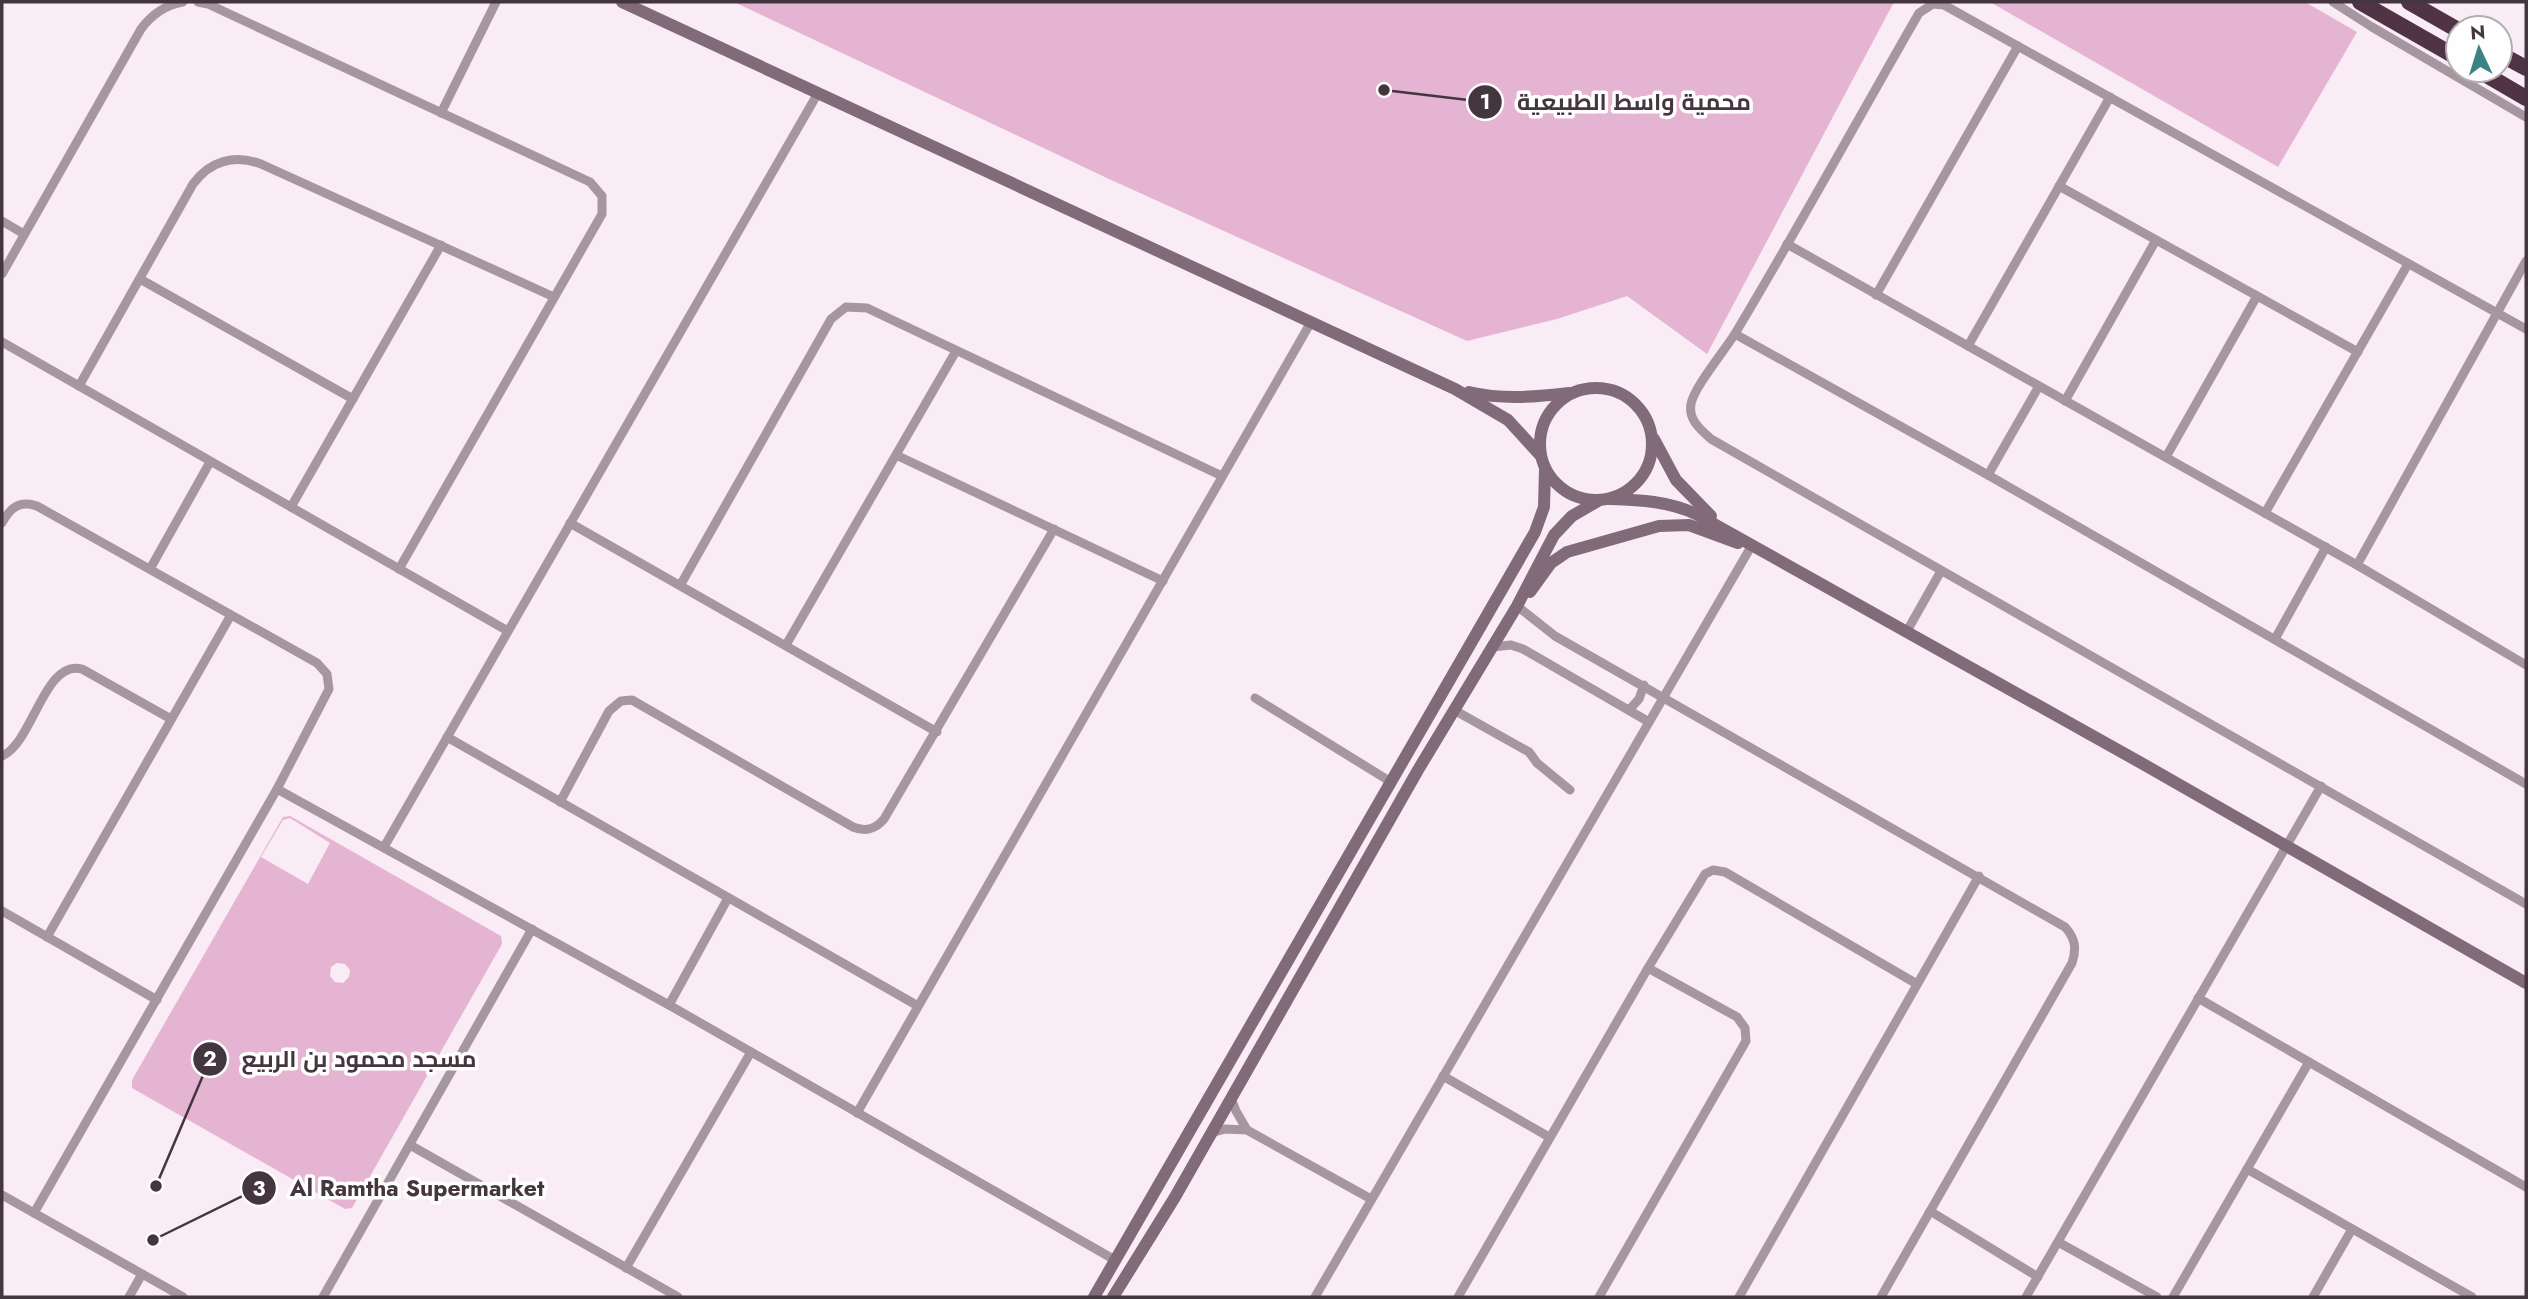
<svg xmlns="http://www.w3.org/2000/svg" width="2528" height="1299" font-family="Jost,Cairo,sans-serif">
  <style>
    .green { fill: #e5b4d2; fill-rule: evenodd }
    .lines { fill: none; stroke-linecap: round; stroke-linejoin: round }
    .minor { stroke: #a6969f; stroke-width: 9 }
    .secondary { stroke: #816b78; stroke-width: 12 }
    .motorway { stroke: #503446; stroke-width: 16 }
    .leader { fill: none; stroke: #44363e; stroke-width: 2.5 }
    .callout-dot { fill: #44363e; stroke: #fefefe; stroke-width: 2.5 }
    .mark-label { font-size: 21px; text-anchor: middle; font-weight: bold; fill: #fff }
    .callout-label { font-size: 23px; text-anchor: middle; font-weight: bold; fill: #44363e; stroke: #fefefe; stroke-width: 7; stroke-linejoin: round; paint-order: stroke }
  </style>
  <rect width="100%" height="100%" fill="#faecf4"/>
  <!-- green -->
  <g class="green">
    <path d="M734,2H1894L1707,354L1627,296L1557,319L1467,341L1109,179Z"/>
    <path d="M1990,2H2305L2357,32L2278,167Z"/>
    <path d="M290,816L501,936L502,944L352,1208L345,1209L132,1088V1080L283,817ZM290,818L330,843L308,884L261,857L283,820ZM337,963L345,964L350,970L349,977L343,983L335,982L330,976L331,967Z"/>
  </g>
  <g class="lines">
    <!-- minor -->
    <g class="minor">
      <path d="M198,2L208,4L590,182L602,196V214L399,569"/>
      <path d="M2333,2L2372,27L2526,117"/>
      <path d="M441,113L496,2"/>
      <path d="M2059,186L2358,352"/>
      <path d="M2,221L24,234"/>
      <path d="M1787,244L2357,565L2526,665"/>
      <path d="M2,274L141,29C152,14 165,5 183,2"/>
      <path d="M140,279L353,399"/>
      <path d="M1876,295L2018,46"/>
      <path d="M2526,329L1944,5L1933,4L1919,13C1858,119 1799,227 1736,332C1726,349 1694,387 1691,404C1688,420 1701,430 1711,439L2526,904"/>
      <path d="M1735,334L1988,475L2526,784"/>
      <path d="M2,342L508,631"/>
      <path d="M1968,346L2110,97"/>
      <path d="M79,386L193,184C210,161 234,154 261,164L554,297"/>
      <path d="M2065,401L2156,240"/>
      <path d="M896,455L1163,581"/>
      <path d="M2166,457L2257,296"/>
      <path d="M1988,475L2039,386"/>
      <path d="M291,507L441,245"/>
      <path d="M2265,513L2408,264"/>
      <path d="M2,523C10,508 19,500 37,506L317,663L327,674L329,689L277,789L34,1213"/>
      <path d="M570,523L937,732"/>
      <path d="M2357,565L2526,261"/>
      <path d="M150,569L210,462"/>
      <path d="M681,584L831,319L846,307L867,308L1222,476"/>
      <path d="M1517,606L1555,636L2065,927C2075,938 2077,948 2072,963L1881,1297"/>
      <path d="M1907,631L1941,571"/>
      <path d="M2275,639L2326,547"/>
      <path d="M786,645L956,351"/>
      <path d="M1493,647L1511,645L1523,649L1649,722"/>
      <path d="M1255,698L1391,782"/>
      <path d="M1454,710L1529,752L1537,763L1570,790"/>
      <path d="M1629,710L1639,699L1644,685"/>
      <path d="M447,737L918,1006"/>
      <path d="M2,756C33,743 44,659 82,669L171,719"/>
      <path d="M277,789L669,1005L1115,1260"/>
      <path d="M560,802L609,711L621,701L632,700L853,827C865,832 876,829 884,819L1054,529"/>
      <path d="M384,847L818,93"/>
      <path d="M2,911L157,1000"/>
      <path d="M47,937L231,615"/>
      <path d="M2198,998L2526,1187"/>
      <path d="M669,1005L728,898"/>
      <path d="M1443,1076L1549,1137"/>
      <path d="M1231,1098L1236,1111L1247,1130"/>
      <path d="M857,1113L1311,322"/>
      <path d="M1211,1133L1225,1129L1247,1130L1371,1199"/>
      <path d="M410,1145L678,1297"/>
      <path d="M2247,1169L2472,1297"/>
      <path d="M2,1195L183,1297"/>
      <path d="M1930,1211L2038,1277"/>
      <path d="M2058,1242L2157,1297"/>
      <path d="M626,1268L751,1052"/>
      <path d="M129,1297L142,1274"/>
      <path d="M323,1297L532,929"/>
      <path d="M1315,1297L1752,545"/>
      <path d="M1458,1297L1648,968L1705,874L1713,870L1725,872L1917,984"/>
      <path d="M1599,1297L1746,1041L1745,1028L1737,1017L1648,968"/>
      <path d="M1739,1297L1979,876"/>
      <path d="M2026,1297L2321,786"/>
      <path d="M2173,1297L2309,1062"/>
      <path d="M2313,1297L2352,1229"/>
    </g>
    <!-- secondary -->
    <g class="secondary">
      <path d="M622,2L1455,389L1508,420L1540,455"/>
      <circle cx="1596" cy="444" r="56"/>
      <path d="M1469,392C1503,400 1535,397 1569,393"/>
      <path d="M1654,439L1676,480L1711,516"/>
      <path d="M1610,499C1640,500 1668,501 1696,514L2143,764L2526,983"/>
      <path d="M1530,592L1551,563L1567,552L1659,526L1689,525L1738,543"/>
      <path d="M1094,1297L1535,532L1544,507L1545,470"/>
      <path d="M1113,1297L1175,1197L1418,770L1517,606L1554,535L1572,516L1598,501"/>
    </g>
    <!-- motorway -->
    <g class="motorway">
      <path d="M2360,2L2458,58"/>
      <path d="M2409,2L2458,30"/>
      <path d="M2500,54L2526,68"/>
      <path d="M2478,70L2526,98"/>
    </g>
  </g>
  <!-- callouts -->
  <path class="leader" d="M1384 90L1485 102M156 1186L210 1059M153 1240L259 1188"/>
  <g class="callout-dot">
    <circle cx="1384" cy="90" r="7"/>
    <circle cx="156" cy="1186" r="7"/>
    <circle cx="153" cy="1240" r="7"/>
    <circle cx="1485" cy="102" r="18"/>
    <circle cx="210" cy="1059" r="18"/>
    <circle cx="259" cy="1188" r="18"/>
  </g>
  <g class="mark-label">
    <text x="1485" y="109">1</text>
    <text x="210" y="1066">2</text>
    <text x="259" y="1196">3</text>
  </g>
  <g class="callout-label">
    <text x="1634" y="110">محمية واسط الطبيعية</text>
    <text x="359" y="1067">مسجد محمود بن الربيع</text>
    <text x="417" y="1196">Al Ramtha Supermarket</text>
  </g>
  <!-- border -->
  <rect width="2528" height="1299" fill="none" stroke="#44363e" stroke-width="7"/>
  <!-- north arrow -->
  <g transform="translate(2479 49) rotate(356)"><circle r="33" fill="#fefefe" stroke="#b4aeb1" stroke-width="2"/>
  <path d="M0-5L12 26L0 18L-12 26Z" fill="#3b8381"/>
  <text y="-10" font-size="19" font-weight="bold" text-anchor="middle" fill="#44363e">N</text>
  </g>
</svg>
